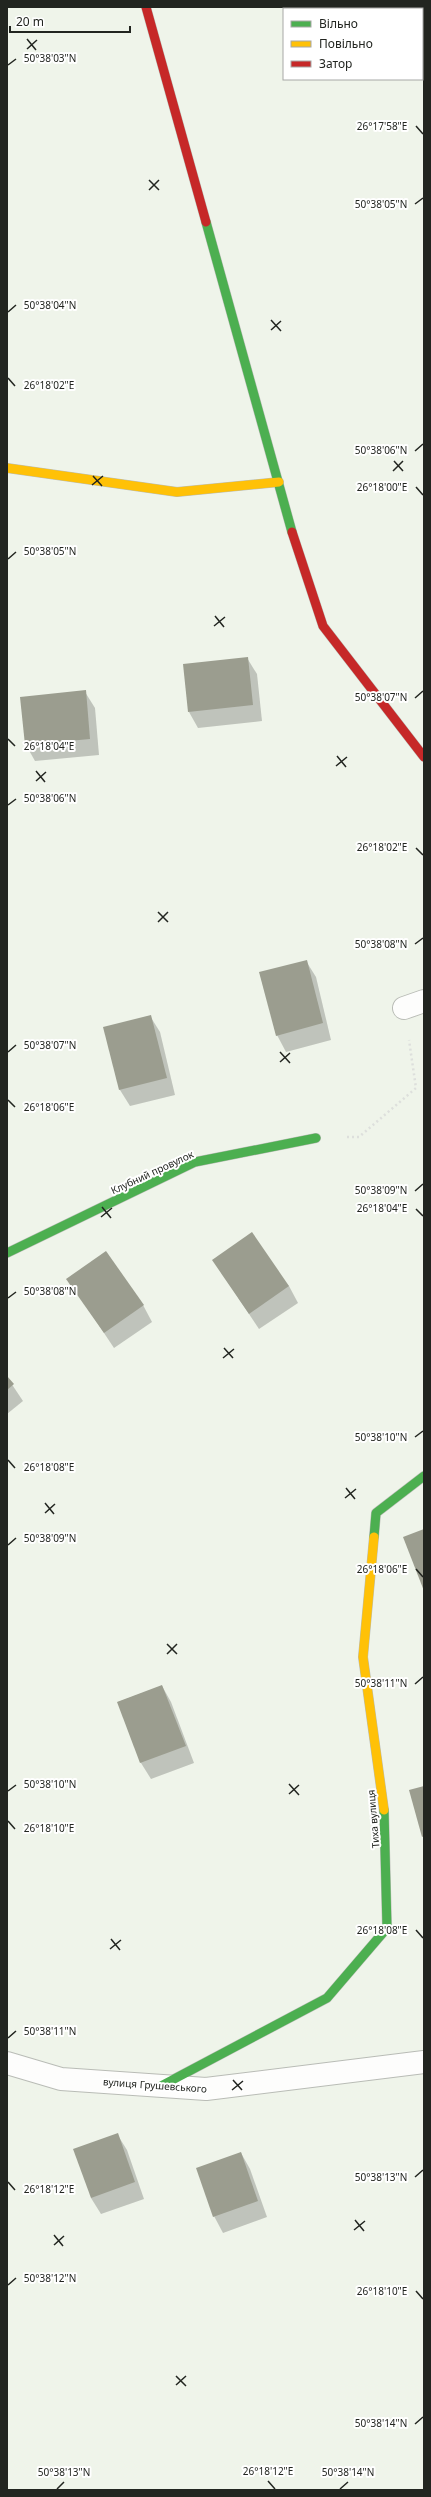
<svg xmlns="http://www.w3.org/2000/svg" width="431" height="2497" font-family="'Noto Sans',sans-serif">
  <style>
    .shadow { fill: #0003 }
    .building { fill: #9b9d8f }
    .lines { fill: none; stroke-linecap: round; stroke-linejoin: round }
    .street-casing { stroke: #b9bcb6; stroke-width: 24 }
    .fast-casing { stroke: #b9bcb6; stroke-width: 10 }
    .slow-casing { stroke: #b9bcb6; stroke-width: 10 }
    .jam-casing { stroke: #b9bcb6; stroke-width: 10 }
    .path { stroke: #dddfdc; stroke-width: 2.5; stroke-dasharray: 2 3; stroke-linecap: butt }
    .street { stroke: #fdfdfc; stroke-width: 22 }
    .fast { stroke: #4caf50; stroke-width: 9 }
    .slow { stroke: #ffc107; stroke-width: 9 }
    .jam { stroke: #c62828; stroke-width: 9 }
    .ticks { fill: none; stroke: #222520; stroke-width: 1.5 }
    .labels { text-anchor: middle; stroke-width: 4; stroke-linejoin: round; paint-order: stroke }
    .street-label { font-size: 10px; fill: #222520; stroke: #fff }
    .ticks-label { font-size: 10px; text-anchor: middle; fill: #222520; stroke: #fff; stroke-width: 4; stroke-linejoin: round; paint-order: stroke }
  </style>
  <rect width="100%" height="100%" fill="#eff4ea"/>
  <!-- shadow -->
  <g class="shadow">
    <path d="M247,658L257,674L262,721L198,728L189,712Z"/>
    <path d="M85,692L95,708L99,755L35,761L26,745Z"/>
    <path d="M306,961L316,977L331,1040L286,1052L277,1035Z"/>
    <path d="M150,1016L160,1032L175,1095L130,1106L120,1090L104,1028Z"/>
    <path d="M213,1260L289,1286L298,1303L259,1329Z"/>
    <path d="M68,1279L143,1305L152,1322L114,1348Z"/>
    <path d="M7,1377L23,1401L7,1414Z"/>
    <path d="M162,1686L171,1702L194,1763L151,1779L141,1763L118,1702Z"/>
    <path d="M117,2134L127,2150L144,2199L101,2214L91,2198Z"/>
    <path d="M241,2153L250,2169L267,2217L223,2233L214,2216Z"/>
  </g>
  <!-- building -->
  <g class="building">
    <path d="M248,657L253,705L188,712L183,664Z"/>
    <path d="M86,690L90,739L25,745L20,697Z"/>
    <path d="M307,960L323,1023L276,1036L259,972Z"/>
    <path d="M151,1015L167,1078L119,1090L103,1027Z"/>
    <path d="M252,1232L289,1286L249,1314L212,1260Z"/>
    <path d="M106,1251L144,1305L104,1333L66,1279Z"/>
    <path d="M7,1376L14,1384L7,1390Z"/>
    <path d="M424,1529V1591L403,1537Z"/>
    <path d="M162,1685L186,1746L140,1763L117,1702Z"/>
    <path d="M424,1786V1836L422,1837L409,1790Z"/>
    <path d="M118,2133L135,2182L91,2198L73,2149Z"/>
    <path d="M241,2152L258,2201L213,2217L196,2168Z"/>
  </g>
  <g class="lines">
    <!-- street casing -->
    <g class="street-casing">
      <g id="street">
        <path d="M404,1008L424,1001"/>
        <path d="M7,2063L61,2079L206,2089L424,2062"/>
      </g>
    </g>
    <!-- fast casing -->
    <g class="fast-casing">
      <g id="fast">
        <path d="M206,222L292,532"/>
        <path d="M7,1253L195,1162L316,1138"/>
        <path d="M374,1537L376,1513L424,1476"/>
        <path d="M161,2086L327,1998L387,1928L384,1810"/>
      </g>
    </g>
    <!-- slow casing -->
    <g class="slow-casing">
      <g id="slow">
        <path d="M7,468L177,492L279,482"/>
        <path d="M374,1537L363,1657L384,1810"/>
      </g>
    </g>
    <!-- jam casing -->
    <g class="jam-casing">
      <g id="jam">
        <path d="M146,7L206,222"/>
        <path d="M292,532L323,626L424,757"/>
      </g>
    </g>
    <!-- path -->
    <path class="path" d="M347,1137H359L416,1088L409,1040"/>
    <!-- street -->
    <use href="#street" class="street"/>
    <!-- fast -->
    <use href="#fast" class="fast"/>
    <!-- slow -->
    <use href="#slow" class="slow"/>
    <!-- jam -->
    <use href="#jam" class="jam"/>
  </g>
  <!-- ticks -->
  <path class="ticks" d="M27,39L36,50M27,49L37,40M8,65L16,59M416,126L423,134M149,180L159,190M149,190L159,180M415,204L423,198M8,312L16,305M271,320L281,331M271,330L281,321M8,378L15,386M415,451L423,444M394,461L403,471M393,471L403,461M93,476L102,486M92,485L103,476M416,487L423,495M8,559L16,552M215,616L224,627M214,626L225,617M415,698L423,691M8,739L15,746M337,756L346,767M336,766L347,757M36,771L45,782M36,781L46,772M8,805L16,799M416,848L423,855M158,912L168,922M158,922L168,912M415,944L423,938M8,1052L16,1045M280,1052L290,1063M280,1062L290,1053M8,1100L15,1107M415,1191L423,1184M102,1207L111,1218M416,1209L423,1216M101,1217L112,1208M8,1298L16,1292M224,1348L233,1358M223,1358L234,1349M415,1437L423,1431M8,1460L15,1468M346,1488L355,1499M345,1498L356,1489M45,1503L54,1514M45,1513L55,1504M8,1545L16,1538M416,1569L423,1577M167,1644L177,1654M167,1654L177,1644M415,1684L423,1677M289,1784L299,1795M8,1791L16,1785M289,1794L299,1785M8,1821L15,1829M416,1930L423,1938M111,1939L120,1950M110,1949L121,1940M8,2038L16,2031M233,2080L242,2090M232,2090L243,2081M415,2177L423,2170M8,2182L15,2190M355,2220L364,2231M354,2230L365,2221M54,2235L63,2246M54,2245L64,2236M8,2285L16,2278M416,2291L423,2299M176,2376L186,2386M176,2385L186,2376M415,2424L423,2417M268,2481L275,2489M57,2489L64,2482M340,2489L348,2482"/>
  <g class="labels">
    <!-- street labels -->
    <g class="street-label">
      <text transform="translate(152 1172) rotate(-25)" y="4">Клубний провулок</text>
      <text transform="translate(373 1819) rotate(-95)" y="4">Тиха вулиця</text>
      <text transform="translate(155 2085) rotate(4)" y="4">вулиця Грушевського</text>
    </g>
  </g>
  <g class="ticks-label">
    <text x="50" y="62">50°38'03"N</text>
    <text x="382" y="130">26°17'58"E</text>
    <text x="381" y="208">50°38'05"N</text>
    <text x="50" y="309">50°38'04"N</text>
    <text x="49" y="389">26°18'02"E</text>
    <text x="381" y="454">50°38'06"N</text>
    <text x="382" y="491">26°18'00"E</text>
    <text x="50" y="555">50°38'05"N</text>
    <text x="381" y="701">50°38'07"N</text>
    <text x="49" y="750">26°18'04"E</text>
    <text x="50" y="802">50°38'06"N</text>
    <text x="382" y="851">26°18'02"E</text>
    <text x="381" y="948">50°38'08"N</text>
    <text x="50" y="1049">50°38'07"N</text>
    <text x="49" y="1111">26°18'06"E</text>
    <text x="381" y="1194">50°38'09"N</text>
    <text x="382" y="1212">26°18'04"E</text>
    <text x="50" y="1295">50°38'08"N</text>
    <text x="381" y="1441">50°38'10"N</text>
    <text x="49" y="1471">26°18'08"E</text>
    <text x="50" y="1542">50°38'09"N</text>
    <text x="382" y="1573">26°18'06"E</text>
    <text x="381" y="1687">50°38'11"N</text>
    <text x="50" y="1788">50°38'10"N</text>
    <text x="49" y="1832">26°18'10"E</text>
    <text x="382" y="1934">26°18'08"E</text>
    <text x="50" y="2035">50°38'11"N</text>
    <text x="381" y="2181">50°38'13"N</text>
    <text x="49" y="2193">26°18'12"E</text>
    <text x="50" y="2282">50°38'12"N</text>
    <text x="382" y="2295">26°18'10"E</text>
    <text x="381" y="2427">50°38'14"N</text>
    <text x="268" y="2475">26°18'12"E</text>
    <text x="64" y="2476">50°38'13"N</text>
    <text x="348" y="2476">50°38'14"N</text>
  </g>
  <!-- border -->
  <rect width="431" height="2497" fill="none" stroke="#222520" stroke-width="16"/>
  <!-- legend -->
  <rect x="283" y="8" width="140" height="72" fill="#ffffff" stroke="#a7a8a6"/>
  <rect x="291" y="21" width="20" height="6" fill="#4caf50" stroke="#a7a8a6"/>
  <text x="319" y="28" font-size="12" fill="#222520">Вільно</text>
  <rect x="291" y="41" width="20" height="6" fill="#ffc107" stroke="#a7a8a6"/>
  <text x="319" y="48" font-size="12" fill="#222520">Повільно</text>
  <rect x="291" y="61" width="20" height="6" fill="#c62828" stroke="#a7a8a6"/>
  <text x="319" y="68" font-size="12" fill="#222520">Затор</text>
  <!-- scale -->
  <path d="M10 26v6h120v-6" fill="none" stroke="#222520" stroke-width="2"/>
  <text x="16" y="26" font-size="12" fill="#222520" stroke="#ffffff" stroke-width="3" paint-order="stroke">20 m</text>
</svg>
